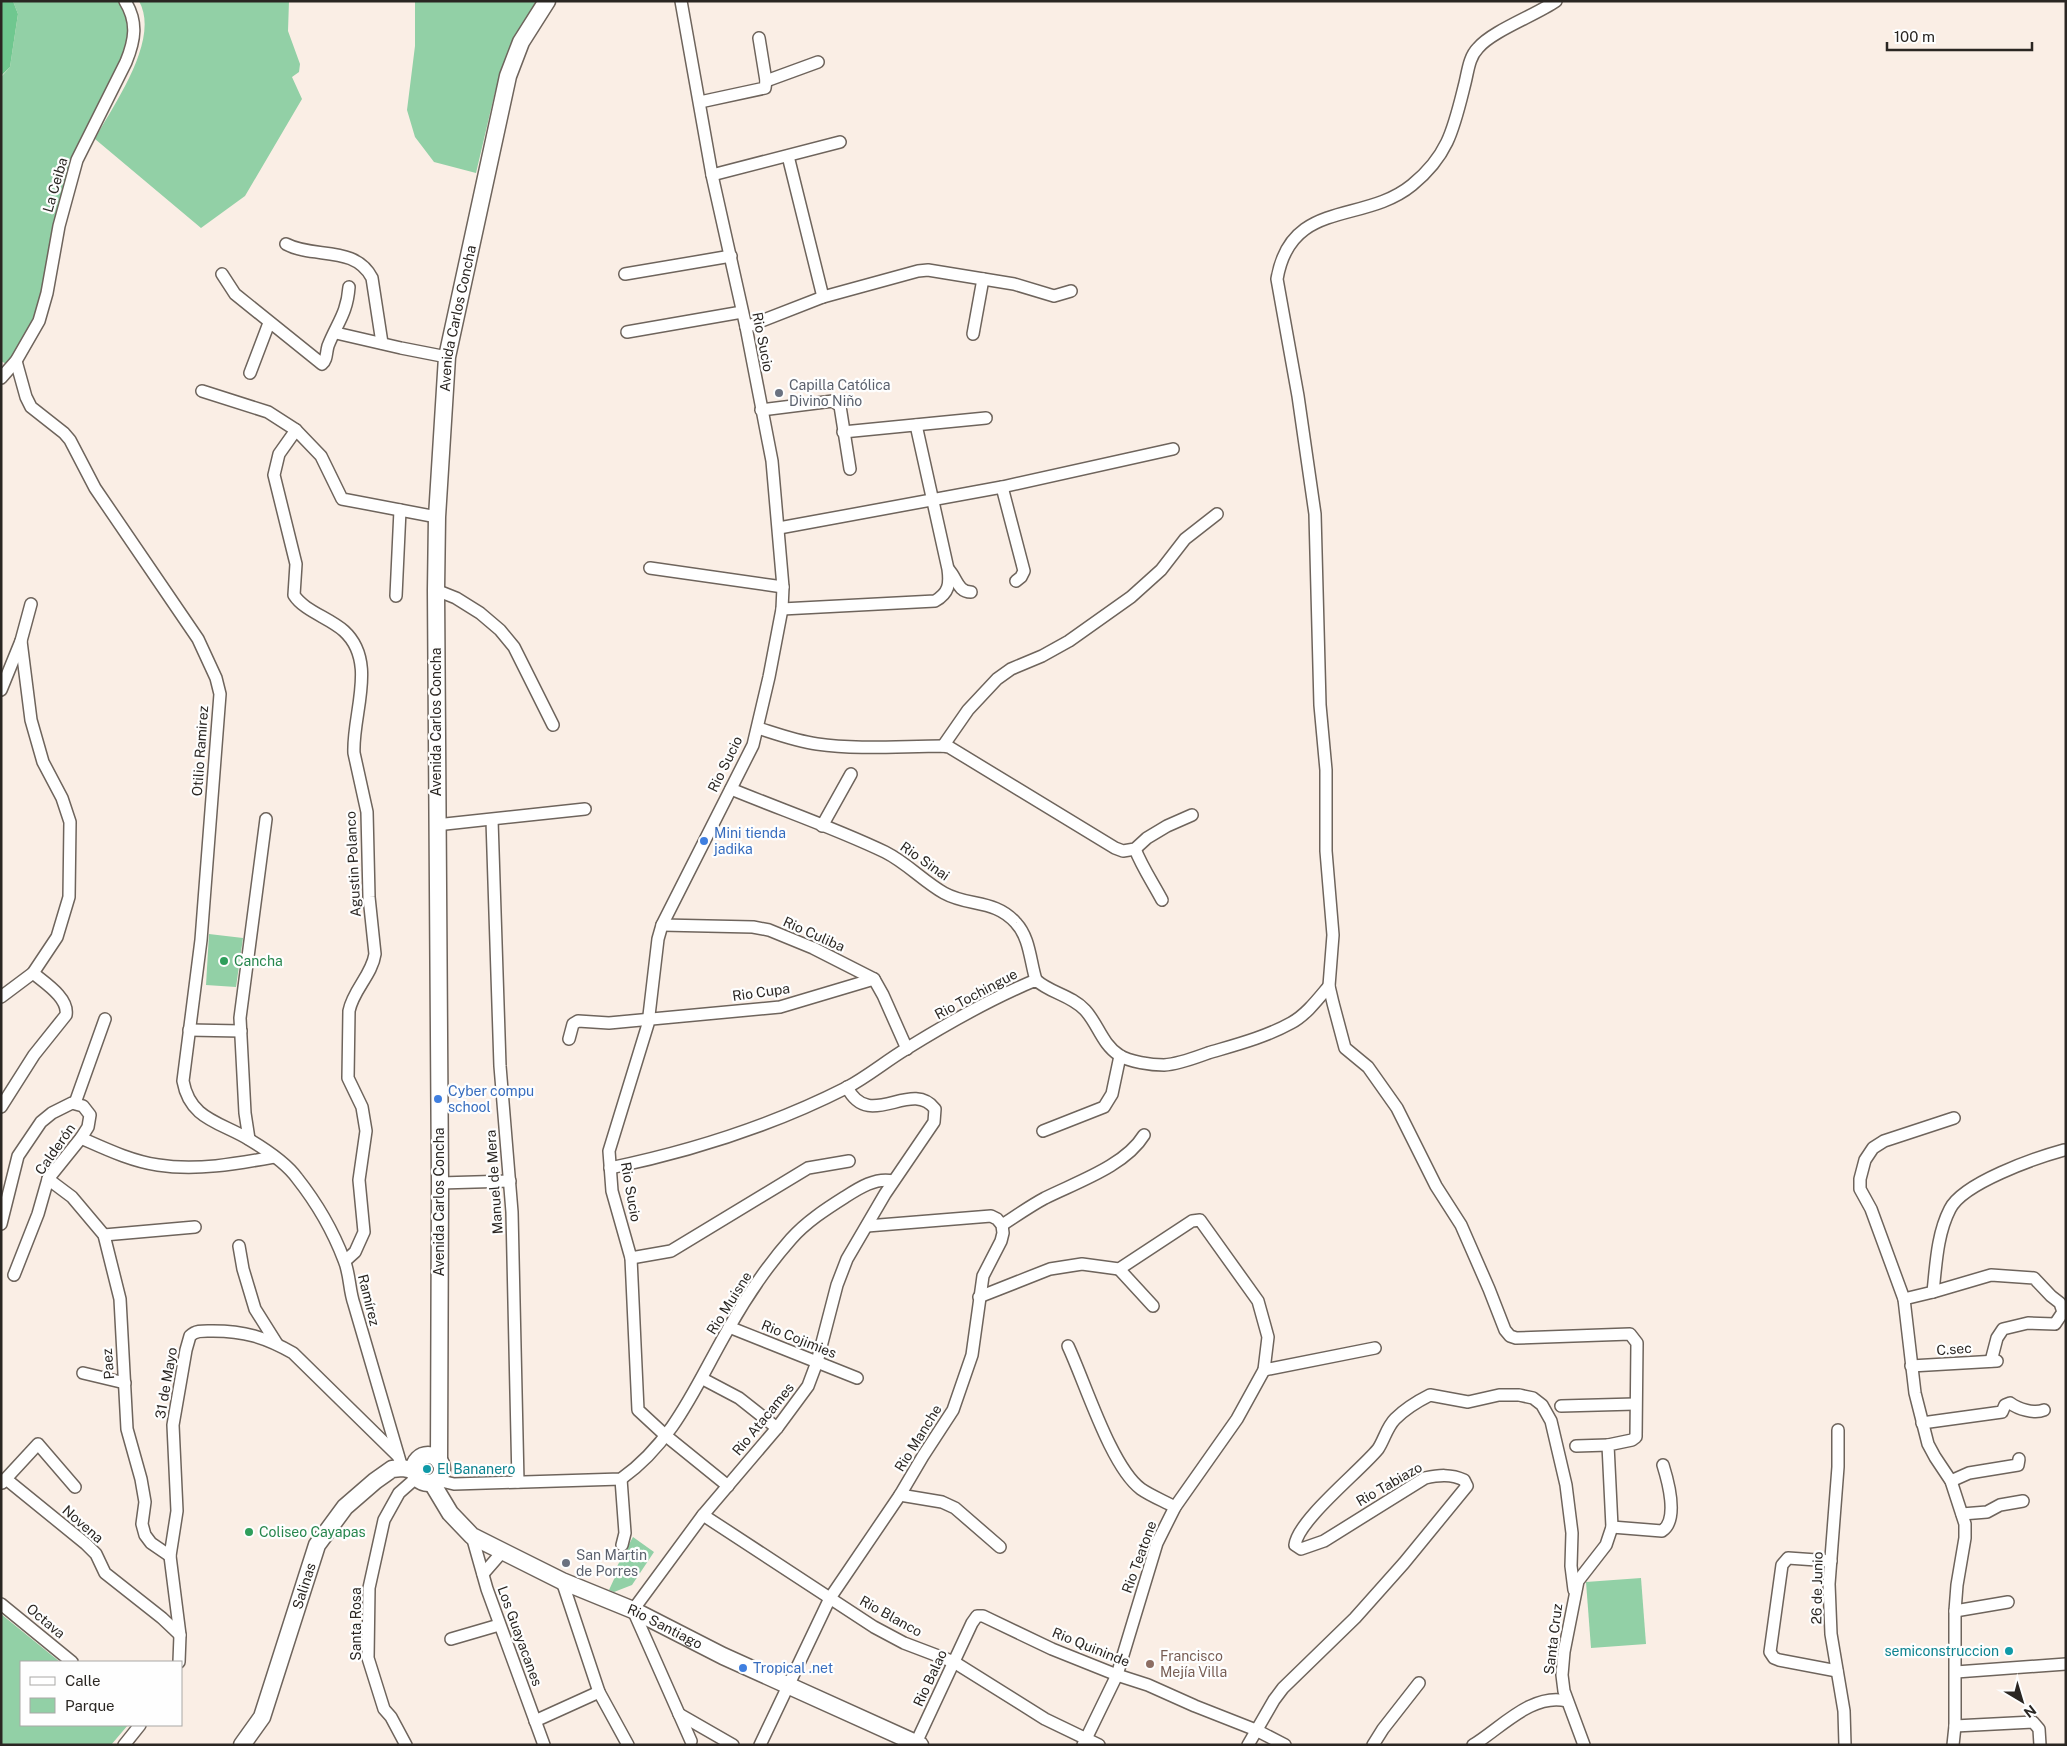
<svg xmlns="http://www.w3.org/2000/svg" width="2067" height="1746" font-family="'Public Sans',sans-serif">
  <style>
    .green { fill: #92d0a6 }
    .forest { fill: #6fc78f }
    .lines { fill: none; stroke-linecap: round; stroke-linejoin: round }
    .street-casing { stroke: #6e645c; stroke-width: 14 }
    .secondary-casing { stroke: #6e645c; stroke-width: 19 }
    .street { stroke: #fff; stroke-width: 11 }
    .secondary { stroke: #fff; stroke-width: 16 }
    .worship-dot { fill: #6b7280; stroke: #fefefe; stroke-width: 2 }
    .shop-dot { fill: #3f7fe0; stroke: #fefefe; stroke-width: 2 }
    .leisure-dot { fill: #2e9e5b; stroke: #fefefe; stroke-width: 2 }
    .culture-dot { fill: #0f9aa8; stroke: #fefefe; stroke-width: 2 }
    .education-dot { fill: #8d6e63; stroke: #fefefe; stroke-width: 2 }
    .labels { text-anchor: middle; stroke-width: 4.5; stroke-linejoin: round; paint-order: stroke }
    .street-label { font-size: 14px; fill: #2a2622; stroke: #fefefe }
    .worship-label { font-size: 14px; fill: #5b616d; stroke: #fefefe; text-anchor: start }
    .shop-label { font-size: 14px; fill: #366cbe; stroke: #fefefe; text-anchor: start }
    .leisure-label { font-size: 14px; fill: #27864d; stroke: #fefefe; text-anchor: start }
    .culture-label { font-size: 14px; fill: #0d838f; stroke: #fefefe; text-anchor: start }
    .education-label { font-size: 14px; fill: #785e54; stroke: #fefefe; text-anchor: start }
  </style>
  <rect width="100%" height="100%" fill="#faeee5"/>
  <!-- green -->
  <g class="green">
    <path d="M13,1H128L137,25L83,144L42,312L13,368L1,361V77L10,67L18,14Z"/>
    <path d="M139,1H289L288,31L300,64L299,72L292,77L302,99L245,196L201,228L95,139C113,105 161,40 139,1Z"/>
    <path d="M415,1H538L517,37L495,92L476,173L434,162L415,137L407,110L415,46Z"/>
    <path d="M209,934L243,938L236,987L206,985Z"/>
    <path d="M633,1537L654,1552L632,1585L614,1592L609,1590L615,1577L614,1572Z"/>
    <path d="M1641,1578L1646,1644L1591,1648L1586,1582Z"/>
    <path d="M1,1614L60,1662H21V1725H128L111,1745H1Z"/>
  </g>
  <!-- forest -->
  <path class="forest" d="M1,1H13L18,14L10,67L1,76Z"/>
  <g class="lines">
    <!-- street casing -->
    <g class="street-casing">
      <g id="street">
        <path d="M681,1L712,175L746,327L772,461L783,587L782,609L769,677L753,745L662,925L658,939L648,1024L609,1151L612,1191L631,1258L638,1410L665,1435L728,1486"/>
        <path d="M1556,1C1536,15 1492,31 1478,48C1469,57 1468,71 1465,83C1454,127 1449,155 1412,185C1363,225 1291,198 1277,279L1298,396L1315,514L1320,705L1326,770V851L1333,935L1329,986L1333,1003L1345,1048L1368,1067L1397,1108L1436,1186L1461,1225L1489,1289L1505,1330L1510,1336L1516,1338L1630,1334L1637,1343L1636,1437L1632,1440L1608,1445L1612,1527L1606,1545L1578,1581L1564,1652L1562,1675L1564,1691L1584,1745"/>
        <path d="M766,81L818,62"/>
        <path d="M700,102L765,88L766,81L759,38"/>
        <path d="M788,156L823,297"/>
        <path d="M712,175L840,142"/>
        <path d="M286,244C314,259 355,245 372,278L382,343"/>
        <path d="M222,274L235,294L322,364C327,360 326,353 328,346C337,323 347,314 349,287"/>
        <path d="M625,274L731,256"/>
        <path d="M746,327L823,297L918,271L928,270L1014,284L1054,296L1071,291"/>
        <path d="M627,332L742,312"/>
        <path d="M336,333L401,348L447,357"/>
        <path d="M973,334L983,279"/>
        <path d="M16,361L26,397L31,407L64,433L70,440L95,488L198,639L216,678L220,694L201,940L183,1081C190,1120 221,1122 250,1140C265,1149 287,1164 297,1178C316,1202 333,1231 344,1260C350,1274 349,1290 354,1304C370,1359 386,1414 402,1468"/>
        <path d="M250,373L269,323"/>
        <path d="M1,378L16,361L39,321L47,293L59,226L77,160L126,62C135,40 138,22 125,1"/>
        <path d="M202,391L268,412L296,430L321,456L342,499L437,517"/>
        <path d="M761,410L833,401L840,406L850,469"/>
        <path d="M296,430L279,454L274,475L296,564L294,595C304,611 330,618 344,631C378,662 352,714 354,753L367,812L369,897L375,954C372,975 353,990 349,1011L348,1078L362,1107L366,1131L359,1180L364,1232L355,1252L345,1261"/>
        <path d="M843,432L986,418"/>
        <path d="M1002,487L1024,571L1021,577L1016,581"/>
        <path d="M779,528L1002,487L1173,449"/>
        <path d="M650,568L783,587"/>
        <path d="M949,570C957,579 958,592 971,592"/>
        <path d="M436,590L456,598L480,613L500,630L514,647L553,725"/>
        <path d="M396,596L400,510"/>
        <path d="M782,609L935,601C949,593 950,584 948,569L916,425"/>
        <path d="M1,690L21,641L31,604"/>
        <path d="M758,728C777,734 796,741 817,744C858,750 902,746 943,746L949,747L1115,848L1123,851L1135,849L1147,838L1167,826L1192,815"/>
        <path d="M943,746L968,710L997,679L1011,669L1042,656L1069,641L1131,597L1161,570L1185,539L1217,514"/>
        <path d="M731,789C782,810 835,828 885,852C907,863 923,881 944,893C969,907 995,899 1016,923C1030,938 1030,961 1036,980"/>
        <path d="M492,820L500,1066L512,1212L518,1482"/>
        <path d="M436,825L585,809"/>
        <path d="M822,826L851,774"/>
        <path d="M1135,849C1142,867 1153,883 1162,900"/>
        <path d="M662,925L753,927L769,930L813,948L874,979L883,995L907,1049"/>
        <path d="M1,997L33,973L57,937L69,897L70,822L62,798L43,762L31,720L21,641"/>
        <path d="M189,1030L241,1031"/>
        <path d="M569,1039L573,1024L578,1021L609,1023L780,1007L874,979"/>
        <path d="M75,1103L105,1019"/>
        <path d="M1,1107L34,1055L66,1015C69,998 45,983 33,973"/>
        <path d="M1043,1131L1104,1107L1112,1094L1120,1056"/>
        <path d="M81,1138C106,1149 131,1161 158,1165C196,1171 236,1164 274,1157"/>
        <path d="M249,1139L245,1113L240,1018L266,819"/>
        <path d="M610,1168C692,1151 771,1126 846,1088C867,1077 886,1061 906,1049C948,1023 992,998 1036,980C1050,993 1071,995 1085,1010C1098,1024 1102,1044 1119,1055C1129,1062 1152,1065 1164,1065C1179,1064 1194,1058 1208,1053C1235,1045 1266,1037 1291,1023C1306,1015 1318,999 1329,986"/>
        <path d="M48,1179L72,1197L104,1235L120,1299L127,1429L141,1479L145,1502L142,1524L145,1535L151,1543L170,1556"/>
        <path d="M440,1183L510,1181"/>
        <path d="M1,1224L18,1156L41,1122L52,1113L72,1103L83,1106L90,1115L88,1127L81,1138L48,1179L38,1214L14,1275"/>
        <path d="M1002,1225C1016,1216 1030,1206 1045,1198C1077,1182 1125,1166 1144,1135"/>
        <path d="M104,1235L195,1227"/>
        <path d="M239,1246L243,1269L255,1309L277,1344"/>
        <path d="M631,1258L671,1251L808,1168L849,1161"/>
        <path d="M1119,1269L1153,1306"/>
        <path d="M1933,1292L1991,1275L2034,1278L2051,1296L2060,1303L2063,1312L2055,1324L2028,1323L2003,1329L1997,1338L1991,1361"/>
        <path d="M979,1297L1050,1269L1082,1264L1119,1269L1192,1221L1200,1220L1258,1301L1268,1337L1264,1370L1237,1419L1175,1507L1157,1543L1117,1675L1083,1745"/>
        <path d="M1904,1299L1933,1292C1936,1265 1937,1234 1950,1209C1963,1183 2035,1158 2064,1150"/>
        <path d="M729,1327L857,1378"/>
        <path d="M1068,1346C1085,1382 1111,1467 1141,1489C1151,1496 1164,1501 1175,1507"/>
        <path d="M1911,1366L1997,1361"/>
        <path d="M1264,1370L1375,1348"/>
        <path d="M83,1373L125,1383"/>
        <path d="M703,1379L739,1398L777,1428"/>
        <path d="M1561,1406L1635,1404"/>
        <path d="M1922,1423L2002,1412L2005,1405L2010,1403C2018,1409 2034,1414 2044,1410"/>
        <path d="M1838,1430V1467L1829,1584L1831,1634L1844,1711L1845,1745"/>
        <path d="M1576,1446L1608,1445"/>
        <path d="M6,1479L86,1544L96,1554L105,1573L162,1618L180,1635"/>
        <path d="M621,1479L625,1533L622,1545"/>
        <path d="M437,1480L454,1484L621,1479C676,1440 697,1382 730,1326C747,1296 768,1265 791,1239C806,1222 826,1209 845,1197C859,1188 876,1177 893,1181"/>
        <path d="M1951,1481L1969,1473L2018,1465L2019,1459"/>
        <path d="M2,1483L38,1444L75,1487"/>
        <path d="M900,1495L942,1502L955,1508L1000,1547"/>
        <path d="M1962,1514L1987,1512L2000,1505L2023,1501"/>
        <path d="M703,1515L874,1627L904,1643L954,1662L1045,1719L1099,1745"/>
        <path d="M1612,1527L1662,1531C1679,1520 1668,1481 1663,1465"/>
        <path d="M472,1536L487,1589L544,1745"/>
        <path d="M1831,1561L1788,1558L1782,1565L1770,1652L1774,1658L1779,1660L1837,1671"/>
        <path d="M483,1574L503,1551"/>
        <path d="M562,1581L599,1692L628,1745"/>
        <path d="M1,1604L72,1662"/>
        <path d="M1955,1611L2008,1602"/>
        <path d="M451,1639L499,1625"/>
        <path d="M179,1662L180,1635L170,1556L177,1511L173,1425L186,1350L190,1336C196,1330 204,1331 213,1331C244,1331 265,1337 293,1353L398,1456"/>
        <path d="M1956,1672L2066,1664"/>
        <path d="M679,1714L733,1745"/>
        <path d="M535,1721L599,1692"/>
        <path d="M1955,1726L2033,1722L2039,1729L2040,1745"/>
        <path d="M691,1741L633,1610L703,1515L777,1428L808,1386L817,1362L837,1285L847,1259L885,1194L934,1122L935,1109C911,1078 869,1132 847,1087"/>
        <path d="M124,1745L140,1725"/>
        <path d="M406,1745L391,1717L384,1709L368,1658L369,1588L384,1520L399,1493L416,1478"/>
        <path d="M760,1745L830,1598L900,1495L923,1456L953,1410L972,1355L983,1276L1001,1241L1003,1233L1002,1225L997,1219L991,1216L867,1226"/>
        <path d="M915,1745L972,1623L977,1616H983L1052,1649L1117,1675L1148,1685L1195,1706L1256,1730L1285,1745"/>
        <path d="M1248,1745L1274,1700L1283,1688L1355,1618L1404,1563L1467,1486L1464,1480C1451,1474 1439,1475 1425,1478L1324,1541L1301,1549L1295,1545C1298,1520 1360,1471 1378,1449C1384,1440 1387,1427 1395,1419C1405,1409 1418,1401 1430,1395L1468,1402L1499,1395H1519L1533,1398L1542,1405L1551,1421L1566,1485L1572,1533L1571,1566L1574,1590"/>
        <path d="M1373,1745L1383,1729L1419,1683"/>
        <path d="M1473,1745C1500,1729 1532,1692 1567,1701"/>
        <path d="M1953,1745L1955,1726V1611L1957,1585L1965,1538V1524L1951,1481L1935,1457L1928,1444L1915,1393L1904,1299L1871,1209L1860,1189V1179L1865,1160L1873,1148L1884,1141L1954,1118"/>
      </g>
    </g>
    <!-- secondary casing -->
    <g class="secondary-casing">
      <g id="secondary">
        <circle cx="428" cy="1469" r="14"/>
        <path id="s1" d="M439,1461L440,1183L436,590L437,517L447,357L508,76L521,42L547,1"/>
        <path id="s2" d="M432,1483L450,1513L472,1536L562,1581L633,1610L723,1656L920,1745"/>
        <path id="s3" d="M242,1745L262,1717L317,1545L345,1507L375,1481L392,1469L402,1468L413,1470"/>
      </g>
    </g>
    <!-- street -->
    <use href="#street" class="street"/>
    <!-- secondary -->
    <use href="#secondary" class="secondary"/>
  </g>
  <!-- markers -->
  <g class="worship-dot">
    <circle cx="779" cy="393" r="5"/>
    <circle cx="566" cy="1563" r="5"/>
  </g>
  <g class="shop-dot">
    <circle cx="704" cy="841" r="5"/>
    <circle cx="438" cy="1099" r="5"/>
    <circle cx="743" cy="1668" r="5"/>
  </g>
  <g class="leisure-dot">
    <circle cx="224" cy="961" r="5"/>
    <circle cx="249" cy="1532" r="5"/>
  </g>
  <g class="culture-dot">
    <circle cx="427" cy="1469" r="5"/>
    <circle cx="2009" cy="1651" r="5"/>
  </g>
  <circle class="education-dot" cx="1150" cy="1664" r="5"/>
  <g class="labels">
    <!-- street labels -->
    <g class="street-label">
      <text transform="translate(55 185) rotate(-74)" y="5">La Ceiba</text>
      <text dy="5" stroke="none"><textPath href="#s1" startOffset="1144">Avenida Carlos Concha</textPath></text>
      <text transform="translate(763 342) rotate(79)" y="5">Rio Sucio</text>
      <text transform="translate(436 722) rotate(-90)" y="5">Avenida Carlos Concha</text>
      <text transform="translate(200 751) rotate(-86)" y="5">Otilio Ramirez</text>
      <text transform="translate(725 764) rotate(-64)" y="5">Rio Sucio</text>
      <text transform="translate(925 861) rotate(35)" y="5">Rio Sinai</text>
      <text transform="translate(353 864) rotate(-93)" y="5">Agustin Polanco</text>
      <text transform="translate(814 934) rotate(24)" y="5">Rio Culiba</text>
      <text transform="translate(761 992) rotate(-8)" y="5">Rio Cupa</text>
      <text transform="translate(976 994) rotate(-28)" y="5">Rio Tochingue</text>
      <text transform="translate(55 1149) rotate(-55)" y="5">Calderón</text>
      <text transform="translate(494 1182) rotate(-94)" y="5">Manuel de Mera</text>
      <text transform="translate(631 1192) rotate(80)" y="5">Rio Sucio</text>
      <text transform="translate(439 1202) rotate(-90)" y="5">Avenida Carlos Concha</text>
      <text transform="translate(369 1300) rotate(76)" y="5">Ramírez</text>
      <text transform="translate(729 1303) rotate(-58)" y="5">Rio Muisne</text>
      <text transform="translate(799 1339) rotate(22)" y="5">Rio Cojimies</text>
      <text transform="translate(1954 1349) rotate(-4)" y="5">C.sec</text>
      <text transform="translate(108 1364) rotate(-95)" y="5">Paez</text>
      <text transform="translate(166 1383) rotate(-80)" y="5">31 de Mayo</text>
      <text transform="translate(763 1419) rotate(-51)" y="5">Rio Atacames</text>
      <text transform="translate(918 1438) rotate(-58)" y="5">Rio Manche</text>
      <text transform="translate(1389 1484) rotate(-30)" y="5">Rio Tabiazo</text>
      <text transform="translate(83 1524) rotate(41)" y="5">Novena</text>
      <text transform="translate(1139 1557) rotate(-70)" y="5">Rio Teatone</text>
      <text dy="5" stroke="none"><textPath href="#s3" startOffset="172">Salinas</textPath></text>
      <text transform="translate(1817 1588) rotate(-89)" y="5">26 de Junio</text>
      <text transform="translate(891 1616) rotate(29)" y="5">Rio Blanco</text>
      <text transform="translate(46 1621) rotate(40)" y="5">Octava</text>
      <text transform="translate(356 1624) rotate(-90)" y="5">Santa Rosa</text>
      <text dy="5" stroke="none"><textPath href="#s2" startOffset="280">Rio Santiago</textPath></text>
      <text transform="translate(520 1636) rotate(70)" y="5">Los Guayacanes</text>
      <text transform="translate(1553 1639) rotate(-83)" y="5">Santa Cruz</text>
      <text transform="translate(1091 1647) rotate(22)" y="5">Rio Quininde</text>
      <text transform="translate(930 1678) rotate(-65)" y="5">Rio Balao</text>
    </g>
    <!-- worship labels -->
    <g class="worship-label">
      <text x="789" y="390">Capilla Católica<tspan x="789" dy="16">Divino Niño</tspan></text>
      <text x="576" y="1560">San Martin<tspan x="576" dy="16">de Porres</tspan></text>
    </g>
    <!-- shop labels -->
    <g class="shop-label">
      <text x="714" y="838">Mini tienda<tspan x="714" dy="16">jadika</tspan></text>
      <text x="448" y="1096">Cyber compu<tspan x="448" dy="16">school</tspan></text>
      <text x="753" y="1673">Tropical .net</text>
    </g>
    <!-- leisure labels -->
    <g class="leisure-label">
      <text x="234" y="966">Cancha</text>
      <text x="259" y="1537">Coliseo Cayapas</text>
    </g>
    <!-- culture labels -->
    <g class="culture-label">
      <text x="437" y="1474">El Bananero</text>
      <text x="1999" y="1656" text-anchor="end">semiconstruccion</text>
    </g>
    <!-- education labels -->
    <g class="education-label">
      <text x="1160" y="1661">Francisco<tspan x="1160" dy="16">Mejía Villa</tspan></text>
    </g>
  </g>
  <!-- border -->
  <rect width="2067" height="1746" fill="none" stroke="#2a2622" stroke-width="5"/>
  <!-- legend -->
  <rect x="20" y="1661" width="162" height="65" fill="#fefefe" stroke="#a9a8a6"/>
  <rect x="30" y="1677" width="25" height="8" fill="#ffffff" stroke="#a9a8a6"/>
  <text x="65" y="1686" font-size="15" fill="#2a2622">Calle</text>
  <rect x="30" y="1698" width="25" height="15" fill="#92d0a6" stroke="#a9a8a6"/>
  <text x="65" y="1711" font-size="15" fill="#2a2622">Parque</text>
  <!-- north arrow -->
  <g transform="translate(2022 1701) rotate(142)" stroke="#fefefe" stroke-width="4" paint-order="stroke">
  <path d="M0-4L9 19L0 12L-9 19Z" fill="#2a2622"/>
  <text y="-8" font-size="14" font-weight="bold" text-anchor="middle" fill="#2a2622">N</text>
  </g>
  <!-- scale -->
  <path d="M1887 42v8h145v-8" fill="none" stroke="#2a2622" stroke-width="2.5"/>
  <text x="1894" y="42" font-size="15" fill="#2a2622" stroke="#fefefe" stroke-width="4" paint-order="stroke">100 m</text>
</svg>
